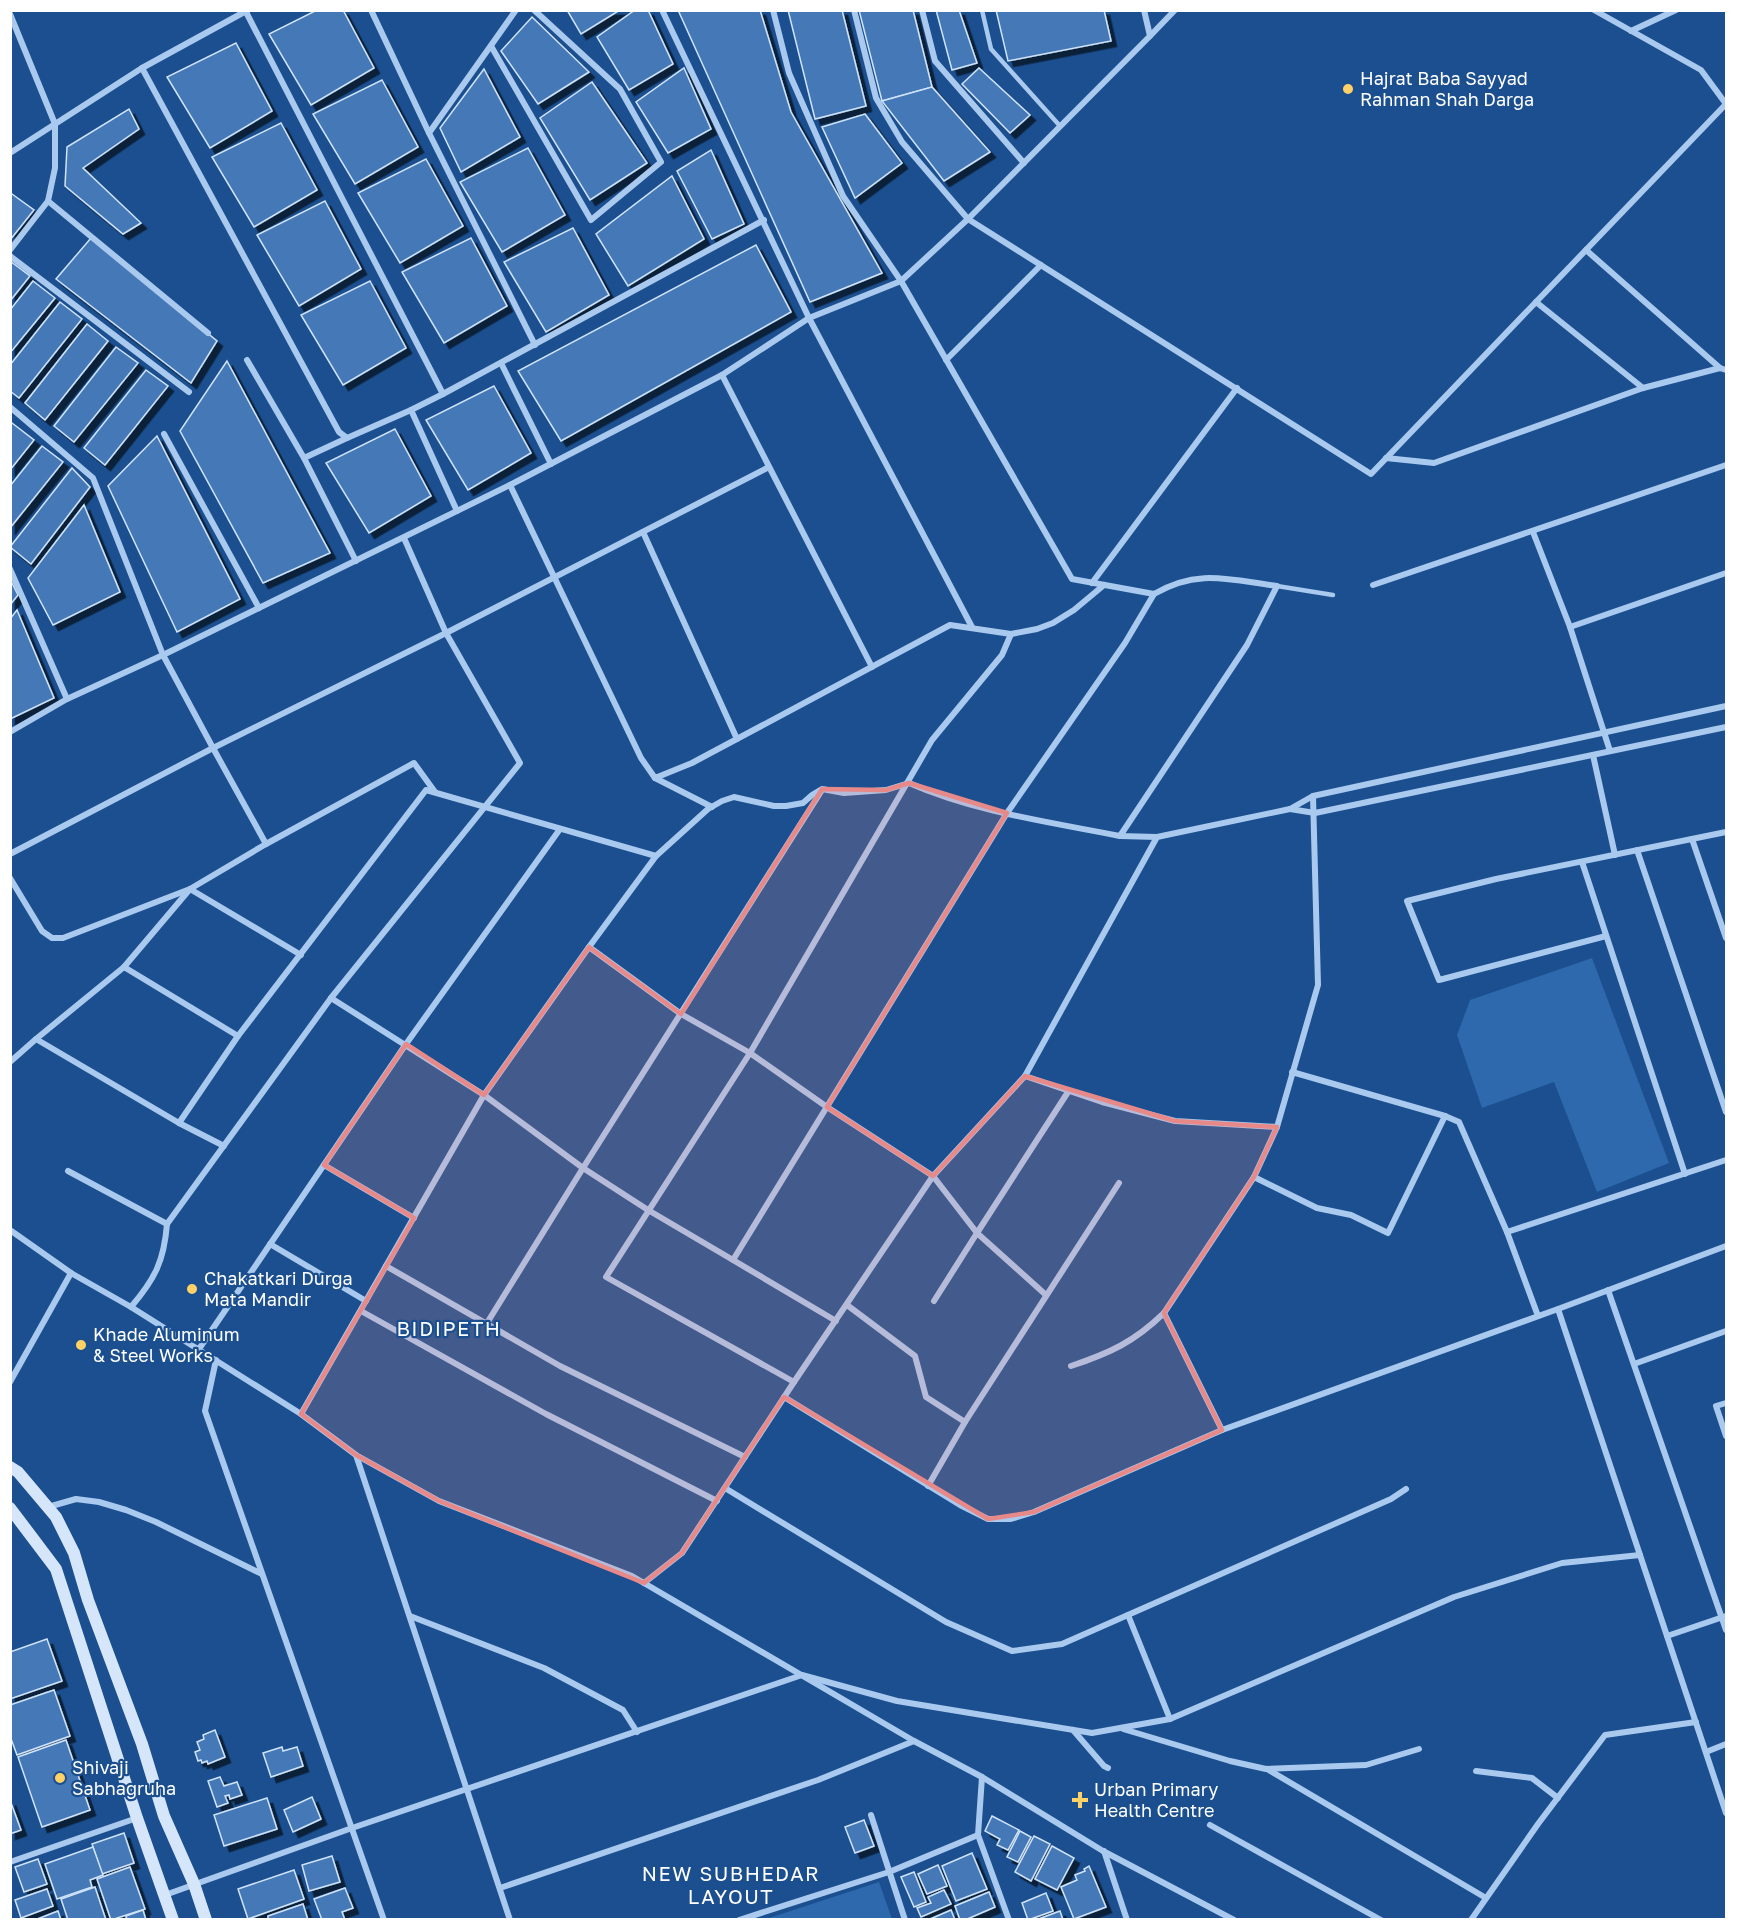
<svg xmlns="http://www.w3.org/2000/svg" width="1737" height="1930" font-family="'Golos Text',sans-serif">
  <style>
    .green { fill: #2e69ad }
    .building { fill: #4478b7; stroke: #cfe3fa; stroke-width: 1.5; filter: url(#shadow) }
    .lines { fill: none; stroke-linecap: round; stroke-linejoin: round }
    .lane { stroke: #a9c9ee; stroke-width: 4.5 }
    .street { stroke: #a9c9ee; stroke-width: 6 }
    .secondary { stroke: #d6e6fa; stroke-width: 12 }
    .marked { fill: #e88989; fill-opacity: 0.2; stroke: #e88989; stroke-width: 4.5; stroke-linejoin: round }
    .poi-dot { fill: #ffd166; stroke: #1b4f8f; stroke-width: 2 }
    .labels { text-anchor: middle; stroke-width: 4.5; stroke-linejoin: round; paint-order: stroke }
    .poi-label { font-size: 18px; fill: #fff; stroke: #1b4f8f; text-anchor: start }
    .neighbourhood-label { font-size: 20px; letter-spacing: 1.5px; fill: #fff; stroke: #1b4f8f }
  </style>
  <defs>
    <filter id="shadow"><feDropShadow dx="5.5" dy="5.5" stdDeviation="0" flood-color="#0009"/></filter>
  </defs>
  <rect width="100%" height="100%" fill="#1b4f8f"/>
  <!-- green -->
  <g class="green">
    <path d="M1592,958L1669,1163L1597,1192L1554,1082L1482,1108L1457,1035L1470,1000Z"/>
    <path d="M879,1882L892,1919H766Z"/>
  </g>
  <!-- building -->
  <g class="building">
    <path d="M317,10H343L374,68L311,105L269,34Z"/>
    <path d="M567,10H620L581,34Z"/>
    <path d="M635,10H648L673,64L629,90L597,37Z"/>
    <path d="M678,10H760L791,112L882,273L810,302Z"/>
    <path d="M788,10H842L866,106L815,119Z"/>
    <path d="M859,10H913L932,87L882,101Z"/>
    <path d="M936,10H959L977,63L952,70Z"/>
    <path d="M996,10H1104L1111,41L1008,61Z"/>
    <path d="M532,17L589,72L538,104L501,51Z"/>
    <path d="M236,43L272,111L210,148L167,77Z"/>
    <path d="M684,68L711,129L668,153L636,102Z"/>
    <path d="M979,68L1030,115L1010,133L962,84Z"/>
    <path d="M484,69L520,137L461,172L440,128Z"/>
    <path d="M382,80L418,147L355,184L313,114Z"/>
    <path d="M592,82L647,163L590,200L540,118Z"/>
    <path d="M932,87L990,152L944,181L882,101Z"/>
    <path d="M129,109L139,129L83,168L141,223L123,234L65,186L67,147Z"/>
    <path d="M865,114L902,163L855,198L822,127Z"/>
    <path d="M281,123L317,190L254,227L212,157Z"/>
    <path d="M528,148L565,215L502,252L460,182Z"/>
    <path d="M711,150L744,224L712,239L677,171Z"/>
    <path d="M426,159L463,226L400,263L358,193Z"/>
    <path d="M672,176L704,239L628,286L596,234Z"/>
    <path d="M12,194L34,210L10,240V196Z"/>
    <path d="M325,201L361,269L299,306L257,235Z"/>
    <path d="M573,228L609,295L546,332L504,262Z"/>
    <path d="M91,238L217,341L191,383L56,279Z"/>
    <path d="M471,238L507,306L444,343L402,272Z"/>
    <path d="M756,245L791,312L561,441L518,371Z"/>
    <path d="M10,261L30,276L10,301Z"/>
    <path d="M33,281L55,298L10,353V310Z"/>
    <path d="M370,281L406,348L343,385L301,315Z"/>
    <path d="M60,302L82,319L19,398L10,391V365Z"/>
    <path d="M87,324L108,341L45,420L25,403Z"/>
    <path d="M116,347L138,363L74,442L54,426Z"/>
    <path d="M227,361L330,553L263,583L180,431Z"/>
    <path d="M146,370L168,386L105,465L84,448Z"/>
    <path d="M494,386L531,453L468,490L426,420Z"/>
    <path d="M12,423L34,440L10,470V426Z"/>
    <path d="M395,429L431,496L369,533L326,463Z"/>
    <path d="M157,436L240,599L177,632L108,486Z"/>
    <path d="M42,446L63,462L10,528V486Z"/>
    <path d="M72,468L90,487L31,564L10,547Z"/>
    <path d="M84,505L120,592L53,625L28,578Z"/>
    <path d="M10,579L18,595L10,605Z"/>
    <path d="M17,610L54,698L10,719V619Z"/>
    <path d="M47,1639L62,1681L10,1699V1652Z"/>
    <path d="M54,1690L70,1736L17,1755L10,1736V1705Z"/>
    <path d="M215,1730L225,1757L208,1764L207,1761L202,1763L201,1760L198,1761L195,1752L200,1750L197,1742L204,1739L203,1735Z"/>
    <path d="M66,1740L90,1810L42,1827L18,1757Z"/>
    <path d="M282,1747L283,1751L297,1747L303,1766L271,1777L263,1753Z"/>
    <path d="M220,1777L224,1786L237,1782L242,1795L230,1799L229,1795L225,1796L228,1803L217,1807L208,1781Z"/>
    <path d="M312,1797L321,1819L293,1832L284,1810Z"/>
    <path d="M267,1798L277,1829L224,1846L214,1815Z"/>
    <path d="M10,1800L21,1830L10,1834Z"/>
    <path d="M992,1816L1019,1830L1008,1850L997,1845L1000,1839L985,1831Z"/>
    <path d="M864,1820L874,1846L855,1853L845,1827Z"/>
    <path d="M1020,1831L1031,1837L1018,1862L1007,1857Z"/>
    <path d="M124,1833L134,1863L102,1874L92,1844Z"/>
    <path d="M1034,1836L1050,1844L1031,1881L1015,1872Z"/>
    <path d="M1052,1846L1074,1858L1057,1890L1035,1879Z"/>
    <path d="M93,1847L103,1875L90,1880L92,1887L57,1899L45,1864Z"/>
    <path d="M972,1853L987,1889L956,1901L942,1866Z"/>
    <path d="M332,1856L340,1882L309,1891L302,1865Z"/>
    <path d="M38,1859L47,1884L24,1892L15,1867Z"/>
    <path d="M938,1865L947,1886L927,1894L918,1874Z"/>
    <path d="M1089,1866L1106,1907L1074,1919L1061,1887L1077,1880L1075,1875L1085,1871L1084,1869Z"/>
    <path d="M130,1867L145,1909L111,1920L97,1879Z"/>
    <path d="M294,1870L304,1899L248,1919L238,1889Z"/>
    <path d="M914,1872L926,1902L914,1907L901,1877Z"/>
    <path d="M95,1887L106,1920H68L61,1899Z"/>
    <path d="M345,1888L353,1908L342,1912L345,1920H322L314,1899Z"/>
    <path d="M47,1889L53,1906L21,1918L15,1900Z"/>
    <path d="M944,1890L951,1904L921,1917L917,1908L931,1903L928,1897Z"/>
    <path d="M989,1892L995,1907L965,1920H960L955,1906Z"/>
    <path d="M1046,1893L1053,1911L1028,1920L1022,1903Z"/>
    <path d="M303,1904L308,1920H268V1916Z"/>
    <path d="M143,1910L146,1920H127L126,1916Z"/>
    <path d="M951,1910L955,1920H928Z"/>
    <path d="M58,1911L61,1920H35Z"/>
    <path d="M1060,1911L1063,1920H1036Z"/>
  </g>
  <g class="lines">
    <!-- lane -->
    <g class="lane">
      <path d="M982,10L991,49L1060,126"/>
      <path d="M1277,586L1333,595"/>
    </g>
    <!-- street -->
    <g class="street">
      <path d="M371,10L429,133"/>
      <path d="M516,10L429,133L535,345"/>
      <path d="M662,10L809,318L972,627"/>
      <path d="M773,10L789,73L843,196L901,281L1072,579L1154,594C1198,568 1230,580 1277,586L1247,645L1120,836L1157,837"/>
      <path d="M854,10L876,98L902,142L968,219L1371,474L1726,104"/>
      <path d="M922,10L935,61L1024,163"/>
      <path d="M1594,10L1701,70L1726,104"/>
      <path d="M246,12L443,394L764,220"/>
      <path d="M10,14L55,124V168L48,201L208,333"/>
      <path d="M1631,31L1676,10"/>
      <path d="M1150,36L1175,10"/>
      <path d="M491,46L591,220L661,162L620,89L534,10"/>
      <path d="M142,68L339,432L347,438L411,410"/>
      <path d="M10,153L142,68L248,10"/>
      <path d="M10,250L48,201"/>
      <path d="M1586,250L1720,368"/>
      <path d="M10,256L189,392"/>
      <path d="M1536,302L1643,388"/>
      <path d="M247,360L304,458L356,561"/>
      <path d="M946,360L1041,265"/>
      <path d="M501,363L551,464"/>
      <path d="M722,375L872,667"/>
      <path d="M443,394L411,410L457,511"/>
      <path d="M10,407L93,478L163,655L213,748L10,854"/>
      <path d="M164,434L259,608"/>
      <path d="M304,458L347,438"/>
      <path d="M1386,458L1434,463L1643,388L1720,368L1726,370"/>
      <path d="M643,532L737,739"/>
      <path d="M1533,532L1570,627L1610,751"/>
      <path d="M404,538L446,633L769,467"/>
      <path d="M10,569L67,699"/>
      <path d="M1092,583L1237,388"/>
      <path d="M1104,585L1074,610L1053,623L1037,629L1011,634L950,625L692,763L655,778L641,758L510,485L722,375L809,318L901,281L968,219L1150,36L1144,10"/>
      <path d="M1373,585L1726,465"/>
      <path d="M1570,627L1726,573"/>
      <path d="M10,732L67,699L163,655L510,485"/>
      <path d="M1593,755L1615,855"/>
      <path d="M655,778L712,807"/>
      <path d="M1290,809L1315,813L1726,727"/>
      <path d="M1692,839L1726,938"/>
      <path d="M266,844L213,748L446,633L520,763L331,998"/>
      <path d="M1637,850L1726,1112"/>
      <path d="M1582,862L1685,1174"/>
      <path d="M10,878L42,931L52,938H63L190,889L301,955"/>
      <path d="M1606,936L1439,980L1407,901L1496,879L1726,832"/>
      <path d="M124,967L190,889L266,844L414,763L435,792"/>
      <path d="M238,1036L426,790L656,856"/>
      <path d="M36,1039L124,967L238,1036L179,1123"/>
      <path d="M10,1062L36,1039L179,1123L224,1146"/>
      <path d="M1292,1072L1445,1116"/>
      <path d="M1025,1076L1102,1102L1175,1121L1277,1127L1254,1177L1164,1313L1222,1430"/>
      <path d="M1068,1092L977,1233L933,1176L827,1107L750,1053L681,1014L589,947L656,856L708,809L722,801L734,797L774,806H786L803,803L812,795L822,789L844,793L886,790L909,783C975,812 1049,822 1120,836"/>
      <path d="M1277,1127L1318,985L1313,796"/>
      <path d="M324,1165L414,1218"/>
      <path d="M68,1171L167,1224"/>
      <path d="M1254,1177L1317,1208L1351,1215L1388,1233L1445,1116L1459,1122L1507,1232"/>
      <path d="M10,1230L71,1273L10,1382"/>
      <path d="M270,1244L366,1301"/>
      <path d="M733,1260L836,1321"/>
      <path d="M386,1266L560,1366L745,1457"/>
      <path d="M71,1273L131,1307L301,1414L356,1455L510,1920"/>
      <path d="M1608,1290L1726,1630"/>
      <path d="M934,1301L977,1233L1046,1295"/>
      <path d="M847,1305L915,1356L926,1397L965,1422L1119,1183"/>
      <path d="M131,1307C155,1279 164,1261 167,1224L331,998L484,1095L583,1168L648,1210L733,1260L1007,813L1125,643L1154,594"/>
      <path d="M1558,1309L1726,1813"/>
      <path d="M361,1311L546,1414L717,1501"/>
      <path d="M1538,1316L1507,1232L1726,1160"/>
      <path d="M487,1323L583,1168L822,790"/>
      <path d="M199,1349L406,1044L560,829"/>
      <path d="M216,1360L205,1411L384,1920"/>
      <path d="M1634,1364L1726,1331"/>
      <path d="M1071,1366C1110,1353 1134,1342 1164,1313"/>
      <path d="M794,1382L606,1277L750,1053L932,740L1002,655L1011,634"/>
      <path d="M784,1397L960,1505L988,1519H1011L1034,1512L1222,1430L1558,1309L1726,1246"/>
      <path d="M1726,1403L1716,1406L1726,1436"/>
      <path d="M301,1414L484,1095L589,947"/>
      <path d="M356,1455L439,1501L632,1576L914,1741L982,1777L1103,1851L1234,1920"/>
      <path d="M928,1486L965,1422"/>
      <path d="M725,1488L946,1622L1012,1651L1062,1644L1391,1499L1406,1489"/>
      <path d="M48,1507L76,1499L99,1502L126,1510L156,1522L262,1574"/>
      <path d="M644,1583L682,1553L794,1382L933,1176L1025,1076L1157,837L1290,809L1313,796L1726,706"/>
      <path d="M1128,1615L1170,1719"/>
      <path d="M410,1616L544,1668L623,1710L637,1732"/>
      <path d="M1667,1636L1726,1616"/>
      <path d="M1123,1729L1230,1761L1266,1769L1366,1765L1419,1749"/>
      <path d="M1073,1730L1104,1766L1108,1768"/>
      <path d="M1706,1752L1726,1744"/>
      <path d="M1267,1769L1486,1898"/>
      <path d="M1476,1771L1532,1778L1558,1798"/>
      <path d="M871,1815L905,1920"/>
      <path d="M1210,1825L1381,1920"/>
      <path d="M978,1835L1009,1920"/>
      <path d="M1104,1851L1127,1920"/>
      <path d="M10,1862L137,1818"/>
      <path d="M500,1888L818,1780L914,1741"/>
      <path d="M165,1895L352,1828L802,1675L897,1701L1092,1733L1170,1719L1454,1597L1562,1563L1640,1555"/>
      <path d="M739,1920L889,1872L978,1835L982,1777"/>
      <path d="M1471,1920L1538,1824L1605,1735L1696,1722"/>
    </g>
    <!-- secondary -->
    <g class="secondary">
      <path d="M10,1467L18,1472L56,1517L74,1553L88,1600L142,1744L164,1816L194,1884L206,1920"/>
      <path d="M10,1508L56,1569L137,1818L173,1920"/>
    </g>
  </g>
  <!-- marked area -->
  <path class="marked" d="M909,783L1007,813L827,1107L933,1176L1025,1076L1175,1121L1277,1127L1254,1177L1164,1313L1222,1430L1034,1512L988,1519L784,1397L682,1553L644,1583L439,1501L356,1455L301,1414L414,1218L324,1165L406,1044L484,1095L589,947L681,1014L822,789L886,790Z"/>
  <!-- markers -->
  <g class="poi-dot">
    <circle cx="1348" cy="89" r="6"/>
    <circle cx="192" cy="1289" r="6"/>
    <circle cx="81" cy="1345" r="6"/>
    <circle cx="60" cy="1778" r="6"/>
    <path d="M1077 1791h6v6h6v6h-6v6h-6v-6h-6v-6h6z"/>
  </g>
  <g class="labels">
    <!-- poi labels -->
    <g class="poi-label">
      <text x="1360" y="85">Hajrat Baba Sayyad<tspan x="1360" dy="21">Rahman Shah Darga</tspan></text>
      <text x="204" y="1285">Chakatkari Durga<tspan x="204" dy="21">Mata Mandir</tspan></text>
      <text x="93" y="1341">Khade Aluminum<tspan x="93" dy="21">&amp; Steel Works</tspan></text>
      <text x="72" y="1774">Shivaji<tspan x="72" dy="21">Sabhagruha</tspan></text>
      <text x="1094" y="1796">Urban Primary<tspan x="1094" dy="21">Health Centre</tspan></text>
    </g>
    <!-- neighbourhood labels -->
    <g class="neighbourhood-label">
      <text x="449" y="1336">BIDIPETH</text>
      <text x="731" y="1881">NEW SUBHEDAR<tspan x="731" dy="23">LAYOUT</tspan></text>
    </g>
  </g>
  <!-- border -->
  <rect width="1737" height="1930" fill="none" stroke="#ffffff" stroke-width="24"/>
</svg>
